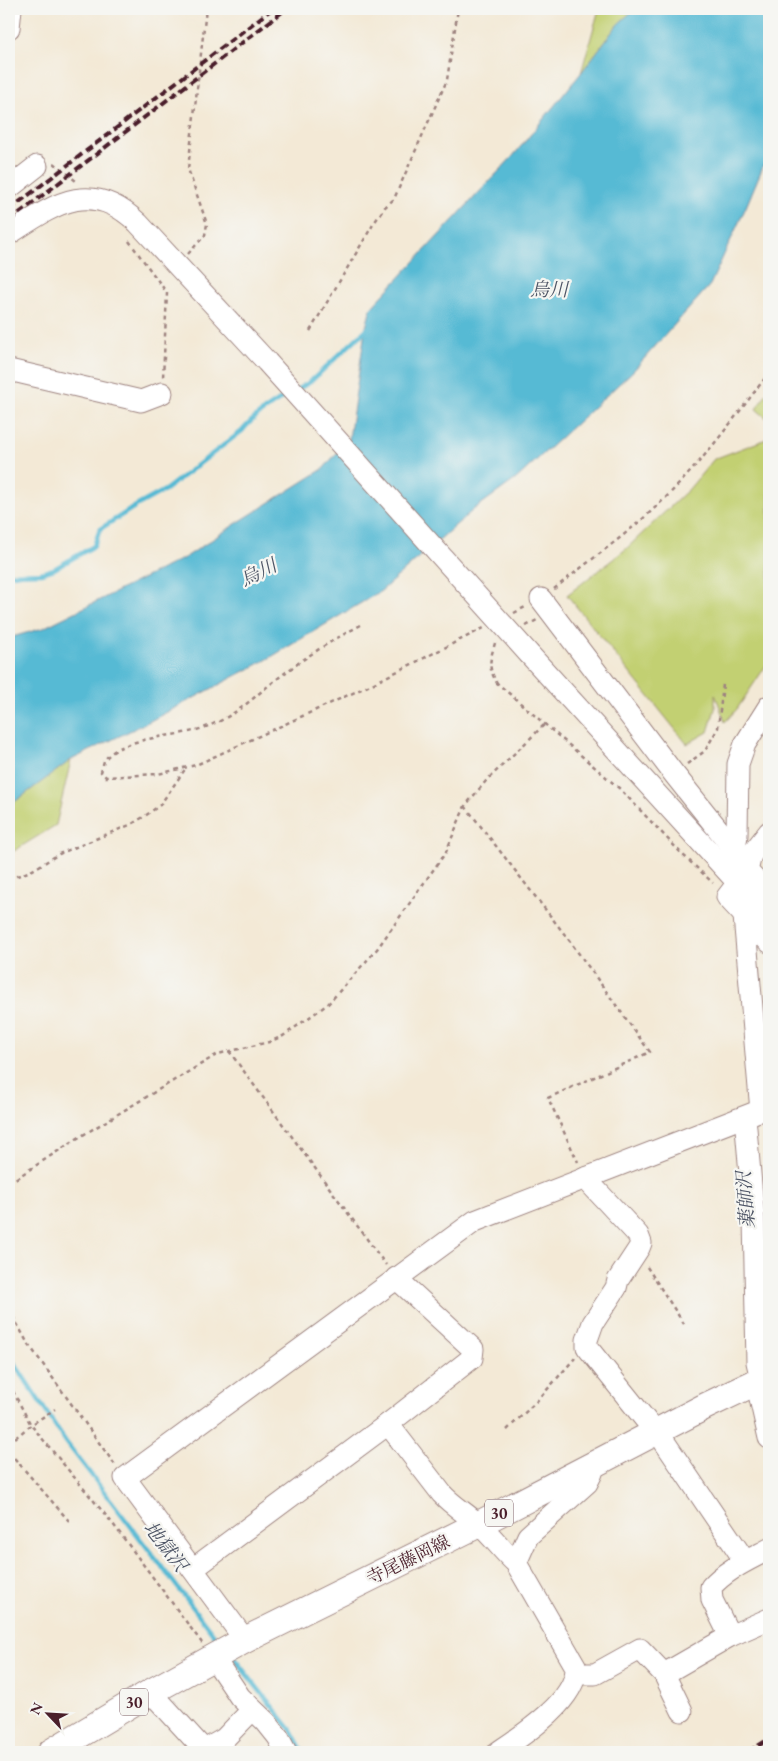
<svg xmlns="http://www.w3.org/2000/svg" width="778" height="1761" font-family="'EB Garamond','Noto Serif JP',serif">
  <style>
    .green { fill: #c2d072; stroke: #86784e }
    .water { fill: #56bad4; stroke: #506c80 }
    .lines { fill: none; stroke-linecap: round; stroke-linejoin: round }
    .stream { stroke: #56bad4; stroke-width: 4.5 }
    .minor-casing { stroke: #9e8480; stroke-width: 23 }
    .major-casing { stroke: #9e8480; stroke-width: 28 }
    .path { stroke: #9e8480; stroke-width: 2.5; stroke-dasharray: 4 4; stroke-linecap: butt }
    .minor { stroke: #fff; stroke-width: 21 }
    .major { stroke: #fff; stroke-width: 26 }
    .rail { stroke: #4a1f2b; stroke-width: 4; stroke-dasharray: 8 4; stroke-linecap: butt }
    .minor-bridge-casing { stroke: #9e8480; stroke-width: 23; stroke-linecap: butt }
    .minor-bridge { stroke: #fff; stroke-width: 21 }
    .labels { text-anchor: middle; stroke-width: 4.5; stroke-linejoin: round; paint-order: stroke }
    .shield { fill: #f6f6f2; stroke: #7e6067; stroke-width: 1 }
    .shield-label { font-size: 16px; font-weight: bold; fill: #4a1f2b }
    .street-label { font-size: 18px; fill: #4a1f2b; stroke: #f6f6f2 }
    .water-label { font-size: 19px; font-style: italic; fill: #4e5566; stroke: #f6f6f2 }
  </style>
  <rect width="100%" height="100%" fill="#f6f6f2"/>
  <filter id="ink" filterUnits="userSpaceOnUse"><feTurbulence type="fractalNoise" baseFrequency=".02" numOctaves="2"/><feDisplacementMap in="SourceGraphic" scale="10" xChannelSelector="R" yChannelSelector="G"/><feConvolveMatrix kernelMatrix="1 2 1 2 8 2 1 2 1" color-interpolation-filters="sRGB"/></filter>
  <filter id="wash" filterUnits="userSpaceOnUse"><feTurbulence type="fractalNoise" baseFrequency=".0096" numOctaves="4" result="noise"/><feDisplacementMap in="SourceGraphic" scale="20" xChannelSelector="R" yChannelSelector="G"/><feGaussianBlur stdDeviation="1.12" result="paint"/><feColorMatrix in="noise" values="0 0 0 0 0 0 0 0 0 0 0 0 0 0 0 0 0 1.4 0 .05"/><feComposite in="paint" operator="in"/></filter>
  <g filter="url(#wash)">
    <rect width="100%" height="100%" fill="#f3e9d6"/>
    <!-- green -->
    <g class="green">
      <path d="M599,9H635L618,24L581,73Z"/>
      <path d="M769,390V420L756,409Z"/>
      <path d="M769,438V661L737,709L725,722L715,694V709L708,732L687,744L567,595L626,549L689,489L714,459Z"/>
      <path d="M71,760L56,825L9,854V806Z"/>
    </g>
    <!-- water -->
    <path class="water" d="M635,9H769V152L746,207L710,285L633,371L516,479L473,510L381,591L266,660L152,720L71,760L9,806V638L43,628L186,557L237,523L323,469L349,439L365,331L371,308L513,156L581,73L618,24Z"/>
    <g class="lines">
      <!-- stream -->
      <g class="stream">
        <path d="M298,389L310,382L369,327"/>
        <path d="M9,574L41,573L54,569L94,546L100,529L136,506L165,490L242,431C255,415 272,405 289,394"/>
        <path d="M9,1355L66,1442L221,1644"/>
        <path d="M233,1657L291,1730L303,1752"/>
      </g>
    </g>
  </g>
  <g filter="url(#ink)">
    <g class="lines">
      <!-- minor casing -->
      <g class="minor-casing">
        <g id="minor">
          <path d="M9,28L11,9"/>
          <path d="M9,188L37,166"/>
          <path d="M9,234C54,205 90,177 138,223L267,362"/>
          <path d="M9,370L141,401L162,393"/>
          <path d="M541,599L674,774L733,848L747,871L769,894"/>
          <path d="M530,655L769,917"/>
          <path d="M769,832L751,855L747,871L727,897L769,942"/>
          <path d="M733,848L736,842L737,835L738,764L745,744L769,706"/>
          <path d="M744,916L761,1111"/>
          <path d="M745,1117L754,1219L757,1362L761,1379"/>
          <path d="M585,1178L638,1235L641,1243L639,1248L618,1280L616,1288L593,1323L587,1340V1347L648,1423L657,1431L745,1561"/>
          <path d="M756,1381L769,1438"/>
          <path d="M388,1424L442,1494C453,1506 466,1513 478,1524C492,1535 502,1551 516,1563L576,1667C577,1700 523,1735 498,1752"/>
          <path d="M516,1563L528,1536L587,1483L592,1473L593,1464"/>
          <path d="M193,1569L388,1424L472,1358L473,1349L396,1278"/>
          <path d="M730,1636L712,1600L711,1587C727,1569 749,1560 769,1549"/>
          <path d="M245,1640L125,1478L475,1221L769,1107"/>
          <path d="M213,1657L240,1697L266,1722L278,1737L286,1752"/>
          <path d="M576,1674H595L640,1649L664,1674L682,1711"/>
          <path d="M664,1674L730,1636L769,1619"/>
          <path d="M151,1692L204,1750"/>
          <path d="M201,1752L224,1739L252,1710"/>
        </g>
      </g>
      <!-- major casing -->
      <g class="major-casing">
        <path id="major" d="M51,1752L151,1692L245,1640L479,1524L706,1406L769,1376"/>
      </g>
      <!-- path -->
      <g class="path">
        <path d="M54,163L76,181"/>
        <path d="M129,241L167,293L163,378"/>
        <path d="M188,254L205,235L207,224L188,169L206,9"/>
        <path d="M310,331L374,223L385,207L394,199L447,80L458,9"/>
        <path d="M554,589C590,560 628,534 661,502C702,463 735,417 769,373"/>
        <path d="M514,613L527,606"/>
        <path d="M361,625C330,641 304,658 277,679C257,694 238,714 215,723C207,727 198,730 189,732C166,737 118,739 104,761C103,764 102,769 101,772L106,777L158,774L196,765L368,686L484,628"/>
        <path d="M526,626L537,620"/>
        <path d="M495,643C490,661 487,666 497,683L620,789L682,854L713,883"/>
        <path d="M687,764L705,751L718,728L723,684"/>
        <path d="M465,806L569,940L650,1052L548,1098L578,1162"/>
        <path d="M9,880L17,876L31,871L59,854L132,824L145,816L160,805L186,768"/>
        <path d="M229,1051L386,1265"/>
        <path d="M9,1183L78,1138L218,1054L269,1042L283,1036L328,1004L377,949L446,852L465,806L486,781L545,724"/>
        <path d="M647,1267L686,1327"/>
        <path d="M9,1309L27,1342L115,1465"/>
        <path d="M9,1384L31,1425L113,1524L202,1643"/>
        <path d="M507,1430L537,1401L575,1358"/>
        <path d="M9,1443L31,1425L55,1409"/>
        <path d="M9,1452L69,1521"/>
      </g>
      <!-- minor -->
      <use href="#minor" class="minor"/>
      <!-- major -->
      <use href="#major" class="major"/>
      <!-- rail -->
      <g class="rail">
        <path d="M9,210L272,9"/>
        <path d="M9,221L286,9"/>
        <path d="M748,1752L769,1739"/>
      </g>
      <!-- minor-bridge casing -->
      <g class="minor-bridge-casing">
        <path id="minor-bridge" d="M267,362L530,655"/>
      </g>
      <!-- minor-bridge -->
      <use href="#minor-bridge" class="minor-bridge"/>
    </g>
  </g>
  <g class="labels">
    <!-- shield labels -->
    <g class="shield">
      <rect x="485" y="1499.5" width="28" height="27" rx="4"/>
      <rect x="120" y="1688.5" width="28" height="27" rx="4"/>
    </g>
    <g class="shield-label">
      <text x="499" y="1519">30</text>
      <text x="134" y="1708">30</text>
    </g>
    <!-- street labels -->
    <g class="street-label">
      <text transform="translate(408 1560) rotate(-26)" y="6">寺尾藤岡線</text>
    </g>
    <!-- water labels -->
    <g class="water-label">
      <text x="549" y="296">烏川</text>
      <text transform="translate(258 572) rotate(-27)" y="7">烏川</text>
      <text transform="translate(745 1200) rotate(-94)" y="7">薬師沢</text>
      <text transform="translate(166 1546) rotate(52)" y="7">地獄沢</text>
    </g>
  </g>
  <!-- margin -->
  <rect width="778" height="1761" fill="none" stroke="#f6f6f2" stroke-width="30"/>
  <!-- north arrow -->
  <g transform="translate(48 1714) rotate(295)" stroke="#f6f6f2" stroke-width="4" paint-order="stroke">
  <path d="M0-4L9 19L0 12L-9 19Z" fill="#4a1f2b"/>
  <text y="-8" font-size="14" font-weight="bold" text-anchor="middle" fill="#4a1f2b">N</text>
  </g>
</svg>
